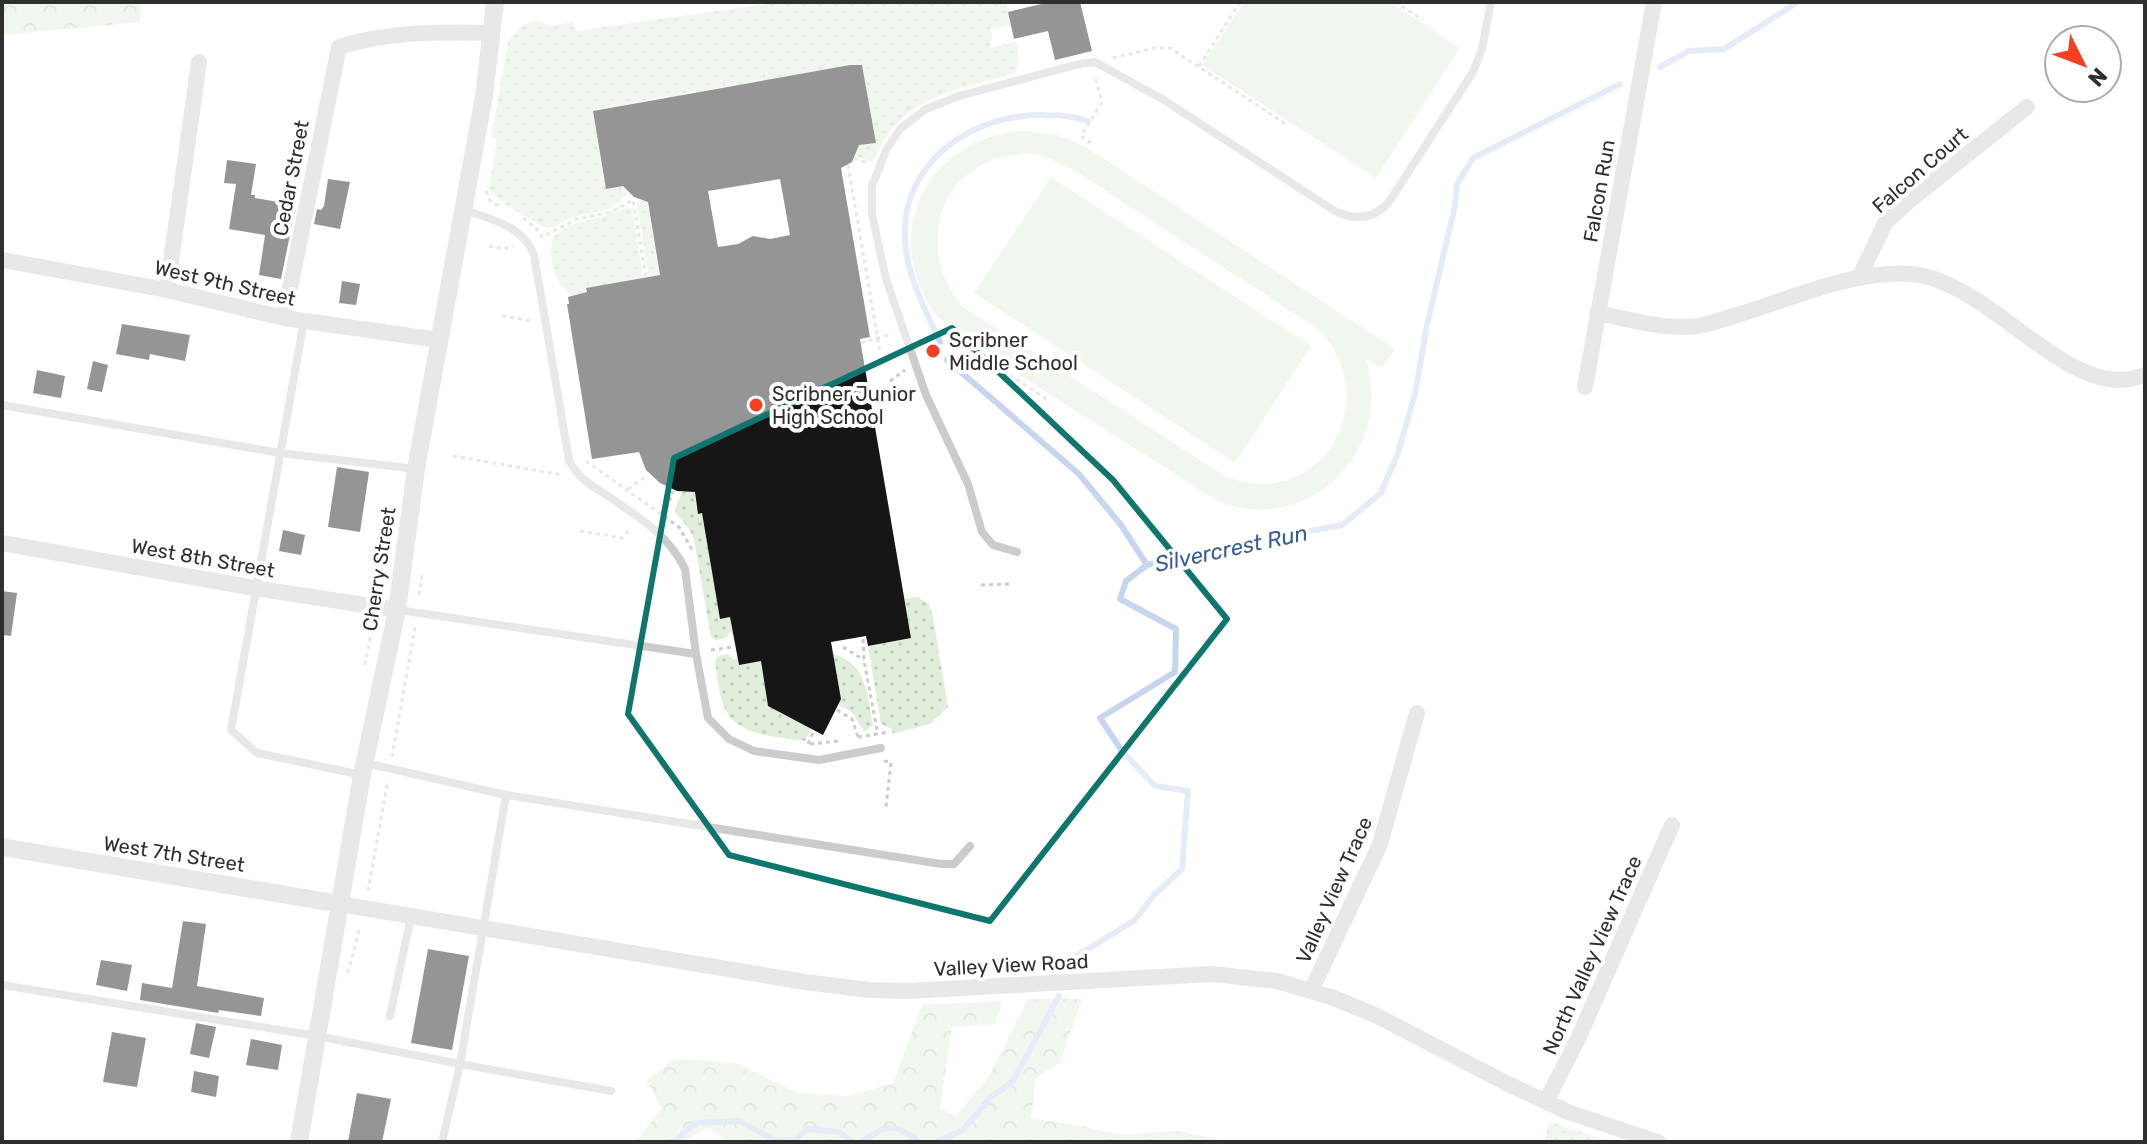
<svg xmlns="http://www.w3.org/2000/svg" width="2147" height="1144" font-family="Rubik,sans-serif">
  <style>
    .grass { fill: url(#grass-dots) }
    .forest { fill: url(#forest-crowns) }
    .green { fill: #e1eedb; fill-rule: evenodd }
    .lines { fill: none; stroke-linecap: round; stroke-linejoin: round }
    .stream { stroke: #c6d6ef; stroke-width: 6 }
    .building { fill: #161616; fill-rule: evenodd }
    .path { stroke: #ccc; stroke-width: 3; stroke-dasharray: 4 4; stroke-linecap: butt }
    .service { stroke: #ccc; stroke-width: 8 }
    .minor { stroke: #ccc; stroke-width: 16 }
    .tertiary { stroke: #ccc; stroke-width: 18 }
    .marked { fill: none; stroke: #0f766e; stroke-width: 6; stroke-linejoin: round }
    .poi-dot { fill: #f63e20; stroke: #fff; stroke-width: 3 }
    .labels { text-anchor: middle; stroke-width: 8; stroke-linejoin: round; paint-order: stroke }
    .street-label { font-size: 20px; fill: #2f2f2f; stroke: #fff }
    .poi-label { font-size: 20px; fill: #2f2f2f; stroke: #fff; text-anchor: start }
    .water-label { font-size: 22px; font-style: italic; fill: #345d99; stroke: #fff }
  </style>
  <defs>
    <pattern id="grass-dots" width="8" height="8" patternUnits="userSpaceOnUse" patternTransform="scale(2)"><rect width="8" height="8" fill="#e1eedb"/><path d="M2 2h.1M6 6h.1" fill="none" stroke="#c1ccbc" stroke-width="1.8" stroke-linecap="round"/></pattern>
    <pattern id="forest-crowns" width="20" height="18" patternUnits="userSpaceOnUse" patternTransform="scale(2)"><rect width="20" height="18" fill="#e1eedb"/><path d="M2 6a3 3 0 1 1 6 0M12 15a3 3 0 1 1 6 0" fill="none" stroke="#c1ccbc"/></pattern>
  </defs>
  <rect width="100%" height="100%" fill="#fff"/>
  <!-- grass -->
  <g class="grass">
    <path d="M780,2H1006L1011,25L991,28L992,41L989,42L991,48L1017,41L1019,57L1015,73C953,91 901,95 873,162L855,156L856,146L876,142L862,65H849L737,86L736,84L699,92L697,90L669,98L668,96L615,107L613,105L593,111L603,180L627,185L629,192C624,199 618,204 610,208C598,213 585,213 573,217C564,220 555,229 545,227C537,225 493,197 489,189L497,139L491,137L508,43C518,28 532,13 549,26L574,22L576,31Z"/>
    <path d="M639,200L647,201L661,284L650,282L637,205Z"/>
    <path d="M629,207L632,209L643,278L587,288V292L572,296C555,287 547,255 553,237L570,225L607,215Z"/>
    <path d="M691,471L698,513H702L720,618L730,617L733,635L730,632L726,638L716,640L711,637L694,540L689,529L674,511L682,492L688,491Z"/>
    <path d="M918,597L929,604L933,617L948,707L930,724L893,734L892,729L881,724L868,646L911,638L905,599Z"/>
    <path d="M728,654L734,660L737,657L739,664L761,661L768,706L811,728L805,741C777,737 733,736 723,704C718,690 717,674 715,660L719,656Z"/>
    <path d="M833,654C868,664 867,695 873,725L864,732L852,712L838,705L841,699Z"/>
    <path d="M1549,1122L1612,1142H1544Z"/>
  </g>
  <!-- forest -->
  <g class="forest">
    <path d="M2,2H140L141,22L2,35Z"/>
    <path d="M1028,999H1082L1060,1063L1036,1078L1031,1118L1088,1127L1119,1135L1178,1131L1234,1142H728L708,1127L684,1142H635L662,1108L646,1080L676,1059L735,1063L799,1093L848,1096L893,1083L922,1005L1003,1001L995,1024L952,1027L940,1108L956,1116L989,1076Z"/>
  </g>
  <!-- green -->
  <g class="green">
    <path d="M1244,2H1390L1460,48L1376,178L1202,65Z"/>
    <path d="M1024,131L1058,135L1086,147L1395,349L1382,368L1366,359C1395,451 1308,538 1217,501L962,338C950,329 939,320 931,308C880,229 932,135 1024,131ZM1027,153L1043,156L1072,169L1318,329C1388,399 1319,515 1225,476L963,307C922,260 929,188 990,161C1001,156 1015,155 1027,153Z"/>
    <path d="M1051,177L1311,346L1235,463L974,293Z"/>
  </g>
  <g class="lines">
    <!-- stream -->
    <g class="stream">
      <path d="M1660,67L1689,51L1724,49L1798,2"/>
      <path d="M940,342C923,305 902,267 905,225C910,154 980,113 1045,115C1059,115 1075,116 1088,121"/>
      <path d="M947,360L1079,474L1121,525L1147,565"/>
      <path d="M1072,969L1075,957L1135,920L1154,895L1182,869L1188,791L1155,786L1122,751L1100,718L1175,672L1176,629L1120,599L1126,581L1147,565L1213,549L1342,525L1381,493L1398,453L1415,394L1427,325L1455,206L1457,184L1473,158L1620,84"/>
      <path d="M675,1142L694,1123L740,1121L776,1141L795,1140L807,1129L839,1132L853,1142"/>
      <path d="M861,1142C890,1124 892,1122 920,1142"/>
      <path d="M936,1142L963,1130L991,1097L1013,1081L1059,996"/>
    </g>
  </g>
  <!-- building -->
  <g class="building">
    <path d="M1050,2H1080L1092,51L1055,60L1048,31L1014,39L1008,12Z"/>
    <path d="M850,65H862L876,143L859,145L852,162L841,168L870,337L860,339L911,638L868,646L866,636L831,642L841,699L823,735L768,706L761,661L739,665L730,617L720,619L702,513L698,514L695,492L677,491L660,483L646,470L639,452L592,459L567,304H569L568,297L587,292L586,288L660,275L648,202L634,197L623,186L606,189L593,111ZM780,179L790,235L770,239L753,236L738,244L718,247L708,191Z"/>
    <path d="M227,160L256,164L251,195H255V198L296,205L281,279L259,275L265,235L229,229L236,184L224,183Z"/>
    <path d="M328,179L350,182L340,229L314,224L317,209L321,210L324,206Z"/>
    <path d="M342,281L360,284L356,305L339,303Z"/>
    <path d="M122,324L190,335L185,361L150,354L149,360L116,354Z"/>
    <path d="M93,361L108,365L102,392L87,389Z"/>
    <path d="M37,370L65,376L61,398L33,393Z"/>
    <path d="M337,467L369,472L360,532L328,527Z"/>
    <path d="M283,530L305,535L301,555L279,551Z"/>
    <path d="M2,591L17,593L11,636L2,635Z"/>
    <path d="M183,921L206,924L197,986L264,998L261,1016L219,1010L218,1013L140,1000L142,983L172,988Z"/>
    <path d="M428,949L469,956L452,1050L411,1043Z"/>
    <path d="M101,960L132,965L127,991L96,985Z"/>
    <path d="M196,1023L216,1027L209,1058L190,1054Z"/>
    <path d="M112,1032L146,1038L137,1087L103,1082Z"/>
    <path d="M251,1039L282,1045L278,1070L246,1065Z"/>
    <path d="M194,1071L219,1076L216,1097L191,1092Z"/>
    <path d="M357,1093L391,1099L382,1142H348Z"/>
  </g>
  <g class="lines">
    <!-- path -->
    <g class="path">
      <path d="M1395,2L1423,20"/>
      <path d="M1113,58L1154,48H1170L1286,124L1288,121"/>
      <path d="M1199,66L1240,2"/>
      <path d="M1091,143L1081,136L1102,102L1095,77"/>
      <path d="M854,158L867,163"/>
      <path d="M848,165L880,352"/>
      <path d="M486,191L491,202L502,207"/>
      <path d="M523,218L536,228L542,237L577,219L611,212L633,200L646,277"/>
      <path d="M489,246L504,249L513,246"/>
      <path d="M502,316L533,321"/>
      <path d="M956,340L1048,400"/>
      <path d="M861,343L892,334"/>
      <path d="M890,381L905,370"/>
      <path d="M453,456L563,475"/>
      <path d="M586,461L679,527L694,553"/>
      <path d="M628,489L648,475"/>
      <path d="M664,516L673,491"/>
      <path d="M580,531L622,538L631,528"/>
      <path d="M981,585L1012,584"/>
      <path d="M378,590L384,559"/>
      <path d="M419,595L422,575"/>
      <path d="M863,639L864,660L877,730"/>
      <path d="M843,647L864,660"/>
      <path d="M711,650L733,647"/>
      <path d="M365,665L373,622"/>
      <path d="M837,710L852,719L858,737"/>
      <path d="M858,737L889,732"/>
      <path d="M808,744L813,733"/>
      <path d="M810,744L838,741"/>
      <path d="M392,757L415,627"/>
      <path d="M884,761L891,762L886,807"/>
      <path d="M368,891L388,780"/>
      <path d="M348,973L360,926"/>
    </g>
    <!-- service -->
    <g class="service">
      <path d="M464,210C490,218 524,227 534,255L569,460C578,479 594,487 611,498C639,517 670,537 685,569L696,654L708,718L729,739L754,751L819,760L881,748"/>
      <path d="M304,321L231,730L257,753L362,775"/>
      <path d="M2,405L280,453L416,469"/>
      <path d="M1017,552L993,545L982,532L968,484L926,395L886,279L872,214V186L887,148L901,128L926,109L959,96L1079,64L1095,62L1164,100L1333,210C1354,221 1373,220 1389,202L1473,72L1482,49L1491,2"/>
      <path d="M398,610L696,654"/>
      <path d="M366,763L506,795L941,864H954L970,846"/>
      <path d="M2,985L317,1036L460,1064L506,795"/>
      <path d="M390,1016L411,916"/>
      <path d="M443,1138L460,1064L611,1091"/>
    </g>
    <!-- minor -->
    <g class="minor">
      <path d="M2,260L167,290L284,318L439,340"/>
      <path d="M1859,278L1885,223L1909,201L2027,107"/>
      <path d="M167,290L199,62"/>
      <path d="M1597,313C1627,319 1658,328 1688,327C1707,326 1728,317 1747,312C1796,296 1873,264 1924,276C1993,292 2056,380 2121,380C2129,380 2137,377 2145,375"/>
      <path d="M284,318L339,47C389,31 440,32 492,33"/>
      <path d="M1585,387L1654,2"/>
      <path d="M2,543L254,588L397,610"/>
      <path d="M340,904L805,982L869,990L908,991L1212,974L1277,981L1334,998L1377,1016L1510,1085L1568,1112L1658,1142"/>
      <path d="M1311,991L1380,844L1417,713"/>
      <path d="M1546,1101L1577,1041L1672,825"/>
    </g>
    <!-- tertiary -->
    <g class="tertiary">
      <path d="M2,847L340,904"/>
      <path d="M299,1142L362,775L397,610L416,469L484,96L495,2"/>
    </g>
  </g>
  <!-- marked area -->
  <path d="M0 0H2147V1144H0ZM952,328L1113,480L1227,619L990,921L729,855L628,714L674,458Z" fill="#fff" fill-opacity=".55" fill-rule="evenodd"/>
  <path class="marked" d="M952,328L1113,480L1227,619L990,921L729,855L628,714L674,458Z"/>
  <!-- markers -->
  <g class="poi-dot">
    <circle cx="933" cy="351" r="8"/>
    <circle cx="756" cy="405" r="8"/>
  </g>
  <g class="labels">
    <!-- street labels -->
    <g class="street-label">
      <text transform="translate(1920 170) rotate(-41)" y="7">Falcon Court</text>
      <text transform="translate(291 178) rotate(-79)" y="7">Cedar Street</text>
      <text transform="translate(1599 191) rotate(-80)" y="7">Falcon Run</text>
      <text transform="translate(225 283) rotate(13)" y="7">West 9th Street</text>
      <text transform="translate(203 558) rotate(10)" y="7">West 8th Street</text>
      <text transform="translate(379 569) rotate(-81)" y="7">Cherry Street</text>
      <text transform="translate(174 854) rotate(9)" y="7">West 7th Street</text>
      <text transform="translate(1334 890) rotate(-66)" y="7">Valley View Trace</text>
      <text transform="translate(1592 955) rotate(-66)" y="7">North Valley View Trace</text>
      <text transform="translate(1011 965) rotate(-3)" y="7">Valley View Road</text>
    </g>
    <!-- poi labels -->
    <g class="poi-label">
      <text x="949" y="347">Scribner<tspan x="949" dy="23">Middle School</tspan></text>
      <text x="772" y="401">Scribner Junior<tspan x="772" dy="23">High School</tspan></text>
    </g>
    <!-- water labels -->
    <g class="water-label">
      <text transform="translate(1231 548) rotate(-12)" y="8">Silvercrest Run</text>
    </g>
  </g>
  <!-- border -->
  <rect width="2147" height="1144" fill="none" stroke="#2f2f2f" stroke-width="8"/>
  <!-- north arrow -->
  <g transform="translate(2083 64) rotate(132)"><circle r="38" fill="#ffffff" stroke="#acacac" stroke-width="2"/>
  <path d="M0-6L14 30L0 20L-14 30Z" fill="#f63e20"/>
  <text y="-12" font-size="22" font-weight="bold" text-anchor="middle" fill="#2f2f2f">N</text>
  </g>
</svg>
